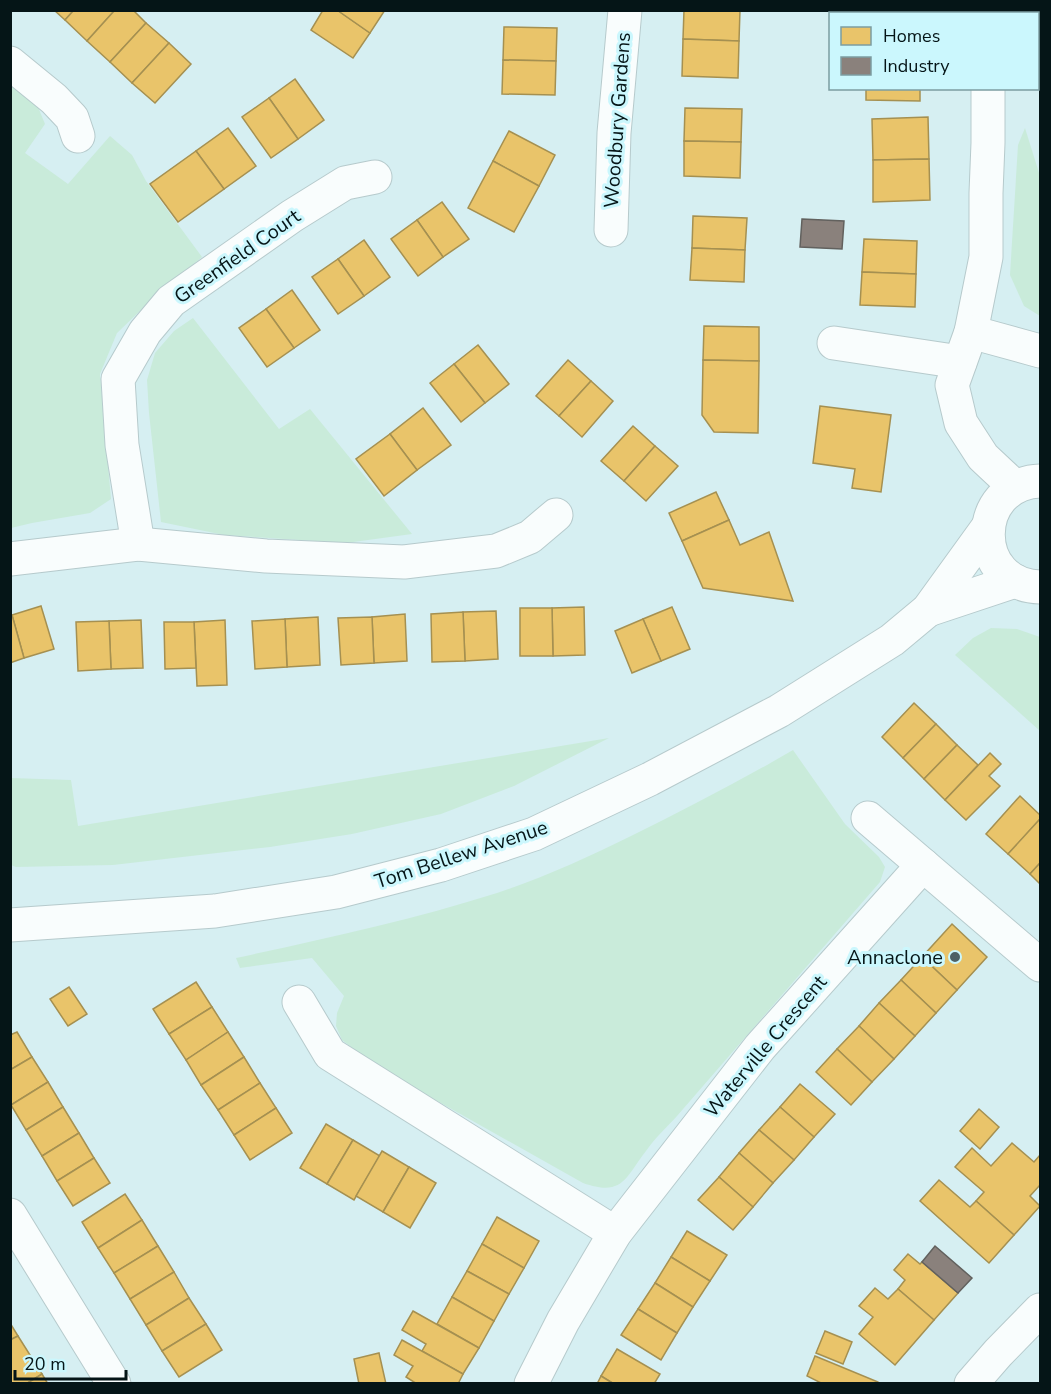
<svg xmlns="http://www.w3.org/2000/svg" width="1051" height="1394" font-family="'Nunito Sans',sans-serif">
  <style>
    .green { fill: #c9ebda }
    .homes { fill: #e9c46a; stroke: #a59051; stroke-width: 1.5 }
    .industry { fill: #8a817c; stroke: #62615e; stroke-width: 1.5 }
    .lines { fill: none; stroke-linecap: round; stroke-linejoin: round }
    .minor-casing { stroke: #b6cacc; stroke-width: 35 }
    .minor { stroke: #f9fdfd; stroke-width: 33 }
    .poi-dot { fill: #4e6164; stroke: #cbf7fd; stroke-width: 2 }
    .labels { text-anchor: middle; stroke-width: 6; stroke-linejoin: round; paint-order: stroke }
    .street-label { font-size: 20px; fill: #051517; stroke: #cbf7fd }
    .poi-label { font-size: 20px; fill: #051517; stroke: #cbf7fd; text-anchor: end }
  </style>
  <rect width="100%" height="100%" fill="#d6eff2"/>
  <!-- green -->
  <g class="green">
    <path d="M10,85L38,107L45,124L25,153L68,184L110,136L132,155L146,181L202,257L145,306L117,333L100,374L111,499L90,513L32,523L11,528Z"/>
    <path d="M1025,128L1040,176V316L1024,306L1010,275L1018,145Z"/>
    <path d="M193,318L279,429L310,409L412,534L346,543L224,535L161,522L149,413L147,380L155,353L174,331Z"/>
    <path d="M991,628L1017,629L1040,637V731L955,655L973,638Z"/>
    <path d="M609,738L514,786L441,814L352,834L270,847L113,865L16,867L11,865V778L71,780L78,826Z"/>
    <path d="M793,750L845,824L879,857L885,867L880,882L677,1116C667,1127 655,1138 646,1151C625,1178 623,1197 583,1183L416,1089L368,1060L342,1040L336,1026L337,1013L344,996L312,958L240,968L236,958C324,939 412,920 497,893C543,878 588,857 631,836C686,809 740,781 793,750Z"/>
  </g>
  <!-- homes -->
  <g class="homes">
    <path d="M54,10H74L65,20Z"/>
    <path d="M74,10H115L87,41L65,20Z"/>
    <path d="M115,10H133L146,23L110,62L87,41Z"/>
    <path d="M323,10H337L370,33L353,58L311,30Z"/>
    <path d="M337,10H385L370,33Z"/>
    <path d="M684,10H740L739,41L683,39Z"/>
    <path d="M146,23L169,43L132,83L110,62Z"/>
    <path d="M504,27L557,28L556,61L503,60Z"/>
    <path d="M683,39L739,41L738,78L682,76Z"/>
    <path d="M169,43L191,64L155,103L132,83Z"/>
    <path d="M503,60L556,61L555,95L502,94Z"/>
    <path d="M295,79L324,120L298,139L269,98Z"/>
    <path d="M866,88H920V101L866,100Z"/>
    <path d="M269,98L298,139L271,158L242,117Z"/>
    <path d="M685,108L742,109L741,142L684,141Z"/>
    <path d="M928,117L929,159L873,160L872,119Z"/>
    <path d="M228,128L256,166L224,189L196,151Z"/>
    <path d="M509,131L555,155L539,186L493,161Z"/>
    <path d="M684,141L741,142L740,178L684,176Z"/>
    <path d="M196,151L224,189L178,222L150,184Z"/>
    <path d="M929,159L930,200L873,202V160Z"/>
    <path d="M493,161L539,186L514,232L468,208Z"/>
    <path d="M442,202L469,239L443,257L417,220Z"/>
    <path d="M693,216L747,218L745,250L692,248Z"/>
    <path d="M417,220L443,257L418,276L391,239Z"/>
    <path d="M864,239L917,241L916,274L862,272Z"/>
    <path d="M364,240L390,277L364,296L338,259Z"/>
    <path d="M692,248L745,250L744,282L690,280Z"/>
    <path d="M338,259L364,296L338,314L312,277Z"/>
    <path d="M862,272L916,274L915,307L860,305Z"/>
    <path d="M292,290L320,330L294,348L266,309Z"/>
    <path d="M266,309L294,348L267,367L239,328Z"/>
    <path d="M704,326L759,327V361L703,360Z"/>
    <path d="M478,345L509,384L485,403L454,364Z"/>
    <path d="M568,360L591,381L559,416L536,396Z"/>
    <path d="M703,360L759,361L758,433L714,432L702,415Z"/>
    <path d="M454,364L485,403L461,422L430,383Z"/>
    <path d="M591,381L613,401L582,437L559,416Z"/>
    <path d="M820,406L891,415L881,492L852,488L855,469L813,463Z"/>
    <path d="M423,408L451,445L417,470L390,434Z"/>
    <path d="M633,426L655,446L624,481L601,461Z"/>
    <path d="M390,434L417,470L384,496L356,459Z"/>
    <path d="M655,446L678,466L646,501L624,481Z"/>
    <path d="M716,492L729,520L682,541L669,513Z"/>
    <path d="M729,520L740,545L769,532L793,601L703,588L682,541Z"/>
    <path d="M41,606L54,649L24,658L12,615Z"/>
    <path d="M584,607L585,655L553,656L552,608Z"/>
    <path d="M672,607L690,649L661,661L643,619Z"/>
    <path d="M520,608H552L553,656H520Z"/>
    <path d="M496,611L498,659L465,661L463,612Z"/>
    <path d="M463,612L465,661L432,662L431,614Z"/>
    <path d="M405,614L407,661L374,663L372,617Z"/>
    <path d="M12,615L24,658L10,663V616Z"/>
    <path d="M318,617L320,665L287,667L285,619Z"/>
    <path d="M372,617L374,663L341,665L338,618Z"/>
    <path d="M285,619L287,667L255,669L252,621Z"/>
    <path d="M643,619L661,661L632,673L615,631Z"/>
    <path d="M141,620L143,668L111,669L109,621Z"/>
    <path d="M225,620L227,685L197,686L194,622Z"/>
    <path d="M109,621L111,669L78,671L76,622Z"/>
    <path d="M164,622H194L196,668L165,669Z"/>
    <path d="M914,703L936,724L903,758L882,737Z"/>
    <path d="M936,724L957,745L924,779L903,758Z"/>
    <path d="M957,745L978,765L945,800L924,779Z"/>
    <path d="M990,753L1001,764L989,776L1000,786L966,820L945,800Z"/>
    <path d="M1020,796L1040,815V819L1008,854L986,834Z"/>
    <path d="M1040,819V863L1030,874L1008,854Z"/>
    <path d="M1040,863V884L1030,874Z"/>
    <path d="M952,924L987,957L957,990L922,957Z"/>
    <path d="M922,957L957,990L936,1013L901,980Z"/>
    <path d="M901,980L936,1013L915,1036L879,1003Z"/>
    <path d="M196,982L212,1007L169,1034L153,1009Z"/>
    <path d="M69,987L87,1014L68,1026L50,999Z"/>
    <path d="M879,1003L915,1036L894,1059L859,1026Z"/>
    <path d="M212,1007L228,1032L186,1060L169,1034Z"/>
    <path d="M859,1026L894,1059L872,1082L837,1049Z"/>
    <path d="M17,1032L32,1057L10,1070V1035Z"/>
    <path d="M228,1032L244,1057L201,1085L186,1060Z"/>
    <path d="M837,1049L872,1082L851,1105L816,1072Z"/>
    <path d="M32,1057L48,1082L11,1105L10,1070Z"/>
    <path d="M244,1057L260,1083L218,1110L201,1085Z"/>
    <path d="M48,1082L63,1107L26,1130L11,1105Z"/>
    <path d="M260,1083L276,1108L234,1135L218,1110Z"/>
    <path d="M800,1084L835,1114L814,1137L780,1107Z"/>
    <path d="M63,1107L79,1133L42,1156L26,1130Z"/>
    <path d="M780,1107L814,1137L794,1160L759,1130Z"/>
    <path d="M276,1108L292,1133L250,1160L234,1135Z"/>
    <path d="M979,1109L999,1127L980,1149L960,1131Z"/>
    <path d="M326,1124L353,1140L327,1184L300,1168Z"/>
    <path d="M759,1130L794,1160L773,1183L739,1153Z"/>
    <path d="M79,1133L94,1158L57,1181L42,1156Z"/>
    <path d="M353,1140L380,1156L354,1200L327,1184Z"/>
    <path d="M1012,1143L1034,1162L1040,1155V1185L1030,1196L1040,1206L1014,1235L976,1201L984,1192L955,1167L972,1148L991,1166Z"/>
    <path d="M382,1151L409,1167L383,1212L356,1196Z"/>
    <path d="M739,1153L773,1183L753,1207L719,1177Z"/>
    <path d="M94,1158L110,1183L73,1206L57,1181Z"/>
    <path d="M409,1167L436,1183L410,1228L383,1212Z"/>
    <path d="M719,1177L753,1207L733,1230L698,1200Z"/>
    <path d="M939,1180L970,1207L976,1201L1014,1235L989,1263L920,1201Z"/>
    <path d="M125,1194L142,1220L98,1248L82,1222Z"/>
    <path d="M497,1217L539,1241L524,1268L482,1244Z"/>
    <path d="M142,1220L158,1246L114,1273L98,1248Z"/>
    <path d="M687,1231L727,1255L710,1281L671,1257Z"/>
    <path d="M482,1244L524,1268L509,1294L467,1271Z"/>
    <path d="M158,1246L174,1272L130,1299L114,1273Z"/>
    <path d="M908,1254L920,1264L922,1262L958,1293L934,1320L898,1289L905,1280L894,1270Z"/>
    <path d="M671,1257L710,1281L693,1307L655,1283Z"/>
    <path d="M467,1271L509,1294L494,1321L452,1297Z"/>
    <path d="M174,1272L189,1298L146,1325L130,1299Z"/>
    <path d="M655,1283L693,1307L677,1333L638,1309Z"/>
    <path d="M875,1288L888,1299L898,1289L934,1320L895,1365L859,1334L873,1317L859,1306Z"/>
    <path d="M452,1297L494,1321L479,1348L437,1324Z"/>
    <path d="M189,1298L206,1324L162,1351L146,1325Z"/>
    <path d="M638,1309L677,1333L661,1360L621,1335Z"/>
    <path d="M413,1311L479,1348L463,1374L422,1351L426,1344L402,1330Z"/>
    <path d="M10,1323L18,1336L10,1340Z"/>
    <path d="M206,1324L222,1350L179,1377L162,1351Z"/>
    <path d="M825,1331L852,1342L843,1364L816,1353Z"/>
    <path d="M18,1336L42,1374L26,1384H10V1340Z"/>
    <path d="M402,1340L463,1374L458,1384H417L406,1377L413,1366L394,1355Z"/>
    <path d="M617,1349L660,1374L654,1384H614L601,1376Z"/>
    <path d="M379,1353L386,1384H359L354,1359Z"/>
    <path d="M815,1356L878,1382V1384H823L807,1376Z"/>
    <path d="M42,1374L48,1384H26Z"/>
    <path d="M601,1376L614,1384H597Z"/>
  </g>
  <!-- industry -->
  <g class="industry">
    <path d="M802,219L844,221L842,249L800,247Z"/>
    <path d="M935,1246L972,1278L958,1293L922,1262Z"/>
  </g>
  <g class="lines">
    <!-- minor casing -->
    <g class="minor-casing">
      <g id="minor">
        <path d="M974,10L975,14"/>
        <path d="M1017,14L1021,10"/>
        <path d="M10,63L54,99L72,118L78,136"/>
        <path d="M988,88V143L986,193V257L971,332L952,385L961,423L983,457L1015,487"/>
        <path d="M611,230L614,133L625,10"/>
        <path d="M971,332L1040,351"/>
        <path d="M834,343L960,362"/>
        <path d="M1040,481C971,484 971,585 1040,587"/>
        <path d="M138,544L122,445L118,379L145,332L171,301L292,216L345,183L375,177"/>
        <path d="M10,559L138,544L266,556L404,562L496,551L530,537L556,515"/>
        <path d="M928,610L1015,581"/>
        <path d="M868,818L1040,965"/>
        <path d="M10,925L215,911L336,892L441,865L534,834L650,779L779,711L892,640L928,610L988,527"/>
        <path d="M299,1002L330,1054L615,1233"/>
        <path d="M10,1215L114,1384"/>
        <path d="M531,1384L563,1321L615,1233L760,1047L923,865"/>
        <path d="M971,1384L998,1353L1040,1310"/>
      </g>
    </g>
    <!-- minor -->
    <use href="#minor" class="minor"/>
  </g>
  <!-- markers -->
  <circle class="poi-dot" cx="955" cy="957" r="6"/>
  <g class="labels">
    <!-- street labels -->
    <g class="street-label">
      <text transform="translate(617 120) rotate(-86)" y="7">Woodbury Gardens</text>
      <text transform="translate(237 256) rotate(-35)" y="7">Greenfield Court</text>
      <text transform="translate(461 854) rotate(-18)" y="7">Tom Bellew Avenue</text>
      <text transform="translate(765 1046) rotate(-50)" y="7">Waterville Crescent</text>
    </g>
    <!-- poi labels -->
    <g class="poi-label">
      <text x="943" y="964">Annaclone</text>
    </g>
  </g>
  <!-- border -->
  <rect width="1051" height="1394" fill="none" stroke="#051517" stroke-width="24"/>
  <!-- legend -->
  <rect x="829" y="12" width="210" height="78" fill="#cbf7fd" stroke="#7c9da1" stroke-width="1.5"/>
  <rect x="841" y="27" width="30" height="18" fill="#e9c46a" stroke="#7c9da1" stroke-width="1.5"/>
  <text x="883" y="42" font-size="18" fill="#051517">Homes</text>
  <rect x="841" y="57" width="30" height="18" fill="#8a817c" stroke="#7c9da1" stroke-width="1.5"/>
  <text x="883" y="72" font-size="18" fill="#051517">Industry</text>
  <!-- scale -->
  <path d="M15 1370v9h111v-9" fill="none" stroke="#051517" stroke-width="3"/>
  <text x="24" y="1370" font-size="18" fill="#051517" stroke="#cbf7fd" stroke-width="4.5" paint-order="stroke">20 m</text>
</svg>
